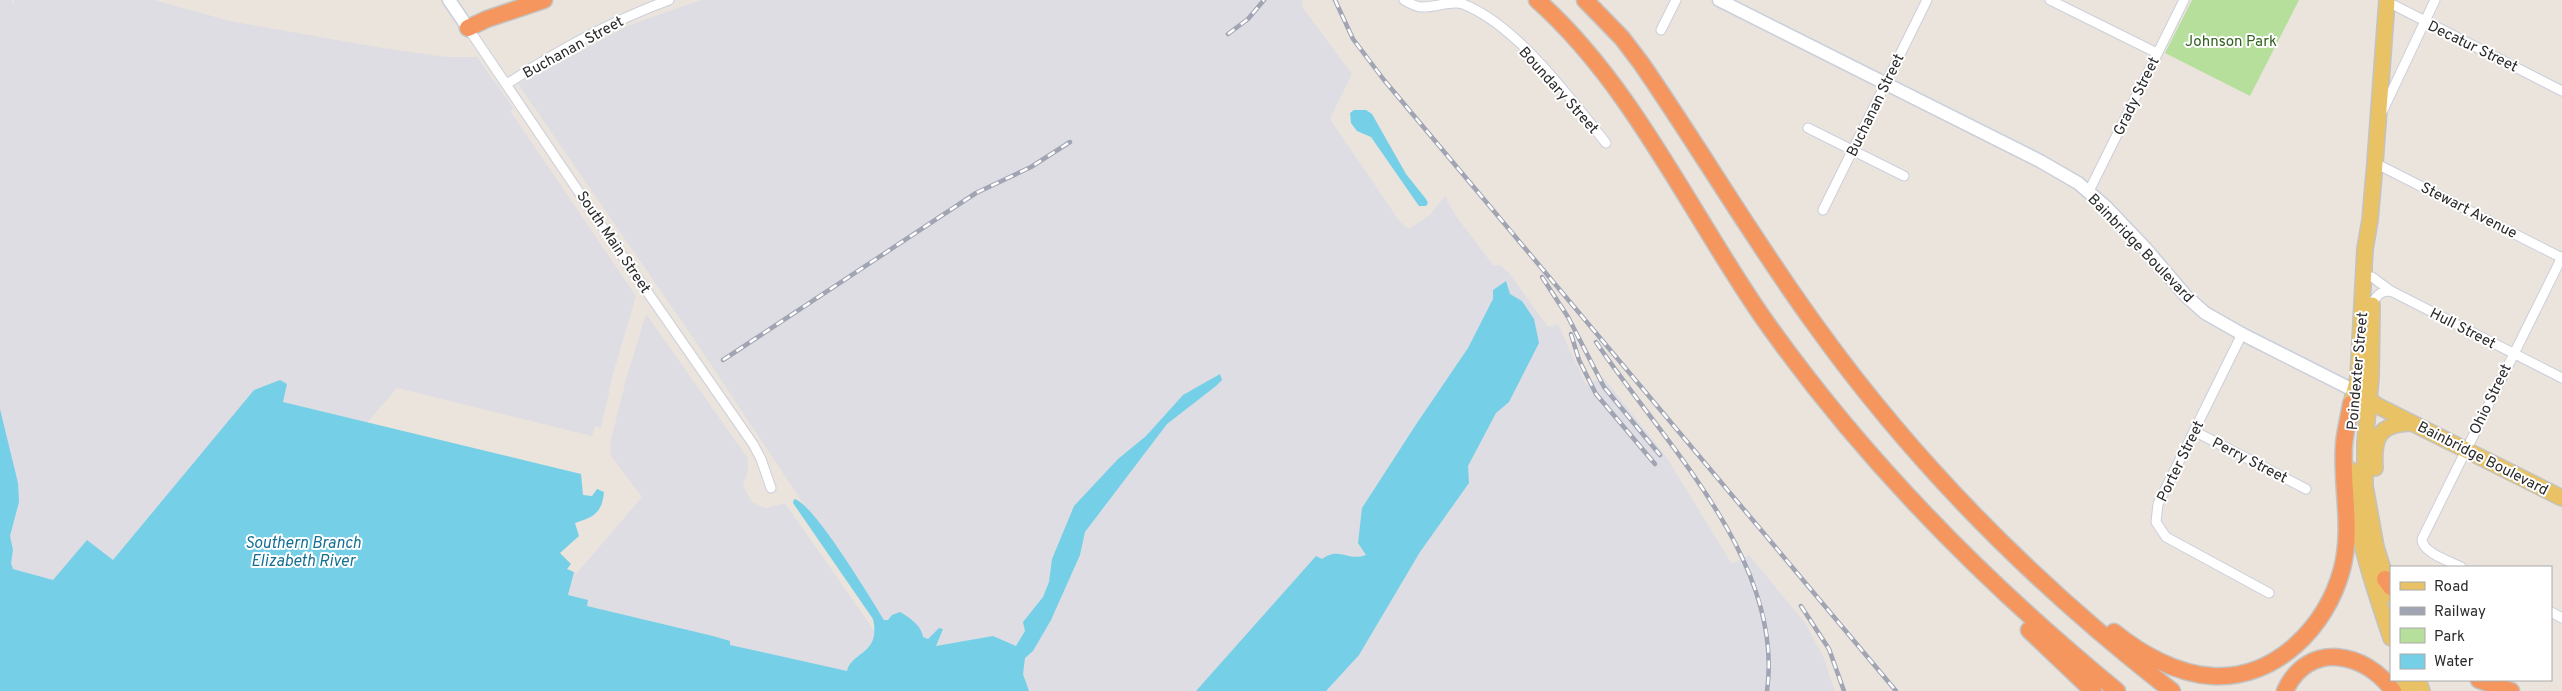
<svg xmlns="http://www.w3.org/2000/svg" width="2562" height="691" font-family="Overpass,sans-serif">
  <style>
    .industrial { fill: #dedde4 }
    .green { fill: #b7df9c }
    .water { fill: #75d0e7 }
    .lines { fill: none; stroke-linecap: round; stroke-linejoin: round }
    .street-casing { stroke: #cbcfdb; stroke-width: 11 }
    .secondary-casing { stroke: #cbcfdb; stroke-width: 15 }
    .primary-casing { stroke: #c3c3c3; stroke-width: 18 }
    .highway-casing { stroke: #c3c3c3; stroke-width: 19 }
    .street { stroke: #fff; stroke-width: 9 }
    .secondary { stroke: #fff; stroke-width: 12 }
    .primary { stroke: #e8c264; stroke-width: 15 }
    .highway { stroke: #f5965e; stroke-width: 16 }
    .rail-casing { stroke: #a0a4b3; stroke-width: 4.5 }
    .rail { stroke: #fff; stroke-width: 2.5; stroke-dasharray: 8; stroke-linecap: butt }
    .labels { text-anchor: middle; stroke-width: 4; stroke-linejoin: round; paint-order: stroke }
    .park-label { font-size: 15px; fill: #31631e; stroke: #fff }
    .street-label { font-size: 15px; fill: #2a2a2a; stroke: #fff }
    .water-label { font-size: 16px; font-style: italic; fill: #156f93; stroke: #fff }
  </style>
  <rect width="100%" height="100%" fill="#ebe4dd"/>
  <!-- industrial -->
  <g class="industrial">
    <path d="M0,0H12L14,5V0H154L230,21L376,47L445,57H477L513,108L511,112L636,296L613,374L601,428L595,426L592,436L397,388L292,510L0,604Z"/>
    <path d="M701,0H1302L1303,8L1352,74L1330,119L1400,222L1409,229L1430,215L1445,196L1456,216L1493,265H1500L1509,273L1548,327L1558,324L1586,385L1603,377L1665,455L1732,564L1749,555L1805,623L1823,656L1835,691H497L556,641L574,572L577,573L642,497L611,456L610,444L627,376L646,314L747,457L748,470L743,486L752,502L765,508L785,503L876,633L885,627L698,345L518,84L627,26Z"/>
  </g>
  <!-- green -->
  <path class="green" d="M2192,0H2299L2250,96L2165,53Z"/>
  <!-- water -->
  <g class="water">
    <path d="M1354,110H1366L1372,114L1406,174L1426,199L1428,203L1426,206H1419L1371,137L1357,131L1351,123L1350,113Z"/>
    <path d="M1506,281L1510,294L1522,301L1534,319L1539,343L1509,402L1496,413L1468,466L1469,483L1420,552L1359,655L1326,691H1196L1316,556L1322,559C1340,546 1348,562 1366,555L1358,543L1362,508L1415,426L1468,348L1493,299V290Z"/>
    <path d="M1220,374L1222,380L1216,386L1167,424L1085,532L1080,555L1051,620L1033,651L1025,658L1023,674L1029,691H0V409L18,483L19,502L10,536L13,550L11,563L13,569L53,580L87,540L113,560L254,390L280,380L287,384L283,402L581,474L583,495L592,496L597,489L604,492C602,513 594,517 575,523L579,536L560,553L571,564L567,569L574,572L568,595L588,600L587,606L713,636L730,641V645L847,671C852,651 881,655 873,619L793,503L794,499C812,501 872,600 884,620H888L892,615L900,612C909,617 922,626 923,637L928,639L939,628L943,629L936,646L993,636L1016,646L1025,631L1023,622L1043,597L1049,582L1052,559L1074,506L1118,459L1146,436L1183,395Z"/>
  </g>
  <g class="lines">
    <!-- street casing -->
    <g class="street-casing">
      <g id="street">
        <path d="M1404,0C1409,3 1416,7 1421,7C1434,8 1451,0 1463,4C1517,25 1570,98 1606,143"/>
        <path d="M2050,0L2157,53"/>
        <path d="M2384,0L2562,91"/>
        <path d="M468,28L612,241L753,444L761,459L771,488"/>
        <path d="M1661,30L1676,0"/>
        <path d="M507,84C558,50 612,21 669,0"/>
        <path d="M2383,110L2435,0"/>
        <path d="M1808,128L1904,176"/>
        <path d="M2375,163L2562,258"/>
        <path d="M2088,193L2184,0"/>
        <path d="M1823,210L1927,0"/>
        <path d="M2372,277L2391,291L2562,378"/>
        <path d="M2372,303C2378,294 2381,291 2391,291"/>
        <path d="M2242,334L2158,504L2156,522L2166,537L2269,593"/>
        <path d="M2194,431L2306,489"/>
        <path d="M2461,567C2450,561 2422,553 2422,539L2562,257"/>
        <path d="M2551,612L2562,618"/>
      </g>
    </g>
    <!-- secondary casing -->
    <g class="secondary-casing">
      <g id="secondary">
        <path d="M449,0L468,28"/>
        <path d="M1719,0L2040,161L2078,183L2105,206L2146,249L2186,296L2205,313L2242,334L2355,391"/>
      </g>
    </g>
    <!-- primary casing -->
    <g class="primary-casing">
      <g id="primary">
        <path d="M2372,305L2371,378L2365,442V486L2376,547L2391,595"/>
        <path d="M2363,396L2378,406L2562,498"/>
        <path d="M2351,417V404L2358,378L2365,249L2370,220L2375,163L2387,0"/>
        <path d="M2375,468C2373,437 2379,424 2411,423"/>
        <path d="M2351,470C2353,527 2373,585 2391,638"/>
        <path d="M2405,680L2409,691"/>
        <path d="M2418,680L2422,691"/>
      </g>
    </g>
    <!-- highway casing -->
    <g class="highway-casing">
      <g id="highway">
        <path d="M1537,0C1634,86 1692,217 1766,322C1866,463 1984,582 2117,691"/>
        <path d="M1585,0L1622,38L1641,63C1701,150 1754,241 1816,326C1915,464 2038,587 2172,691"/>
        <path d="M468,28L487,19L544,0"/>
        <path d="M2385,579L2391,587"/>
        <path d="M2029,630L2093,691"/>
        <path d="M2114,632C2141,654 2177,674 2212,676C2275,680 2327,627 2342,569C2353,527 2341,486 2344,445C2345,431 2349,417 2351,404"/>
        <path d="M2479,680L2511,691"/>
        <path d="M2285,691C2308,640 2366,652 2393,691"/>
      </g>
    </g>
    <!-- street -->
    <use href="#street" class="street"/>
    <!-- secondary -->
    <use href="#secondary" class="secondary"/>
    <!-- primary -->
    <use href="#primary" class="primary"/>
    <!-- highway -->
    <use href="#highway" class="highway"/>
    <!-- rail casing -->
    <g class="rail-casing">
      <g id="rail">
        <path d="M1335,0L1353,39L1384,80L1896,691"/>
        <path d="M1228,34L1248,19L1264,0"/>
        <path d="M1542,277L1568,317L1604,387L1660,455"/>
        <path d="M1571,334L1579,360L1596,394L1655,464"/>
        <path d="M1596,342C1663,442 1785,561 1767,691"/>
        <path d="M723,360L976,193L1031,167L1070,142"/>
        <path d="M1801,606L1829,649L1844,691"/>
      </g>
    </g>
    <!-- rail -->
    <use href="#rail" class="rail"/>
  </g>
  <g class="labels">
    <!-- park labels -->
    <g class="park-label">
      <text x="2231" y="46">Johnson Park</text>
    </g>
    <!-- street labels -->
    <g class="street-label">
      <text transform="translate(2473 46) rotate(26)" y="5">Decatur Street</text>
      <text transform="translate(573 47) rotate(-29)" y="5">Buchanan Street</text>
      <text transform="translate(1559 90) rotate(48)" y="5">Boundary Street</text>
      <text transform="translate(2136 96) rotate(-64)" y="5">Grady Street</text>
      <text transform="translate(1875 105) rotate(-64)" y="5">Buchanan Street</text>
      <text transform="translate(2469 210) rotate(27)" y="5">Stewart Avenue</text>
      <text transform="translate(614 242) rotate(56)" y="5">South Main Street</text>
      <text transform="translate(2141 248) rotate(46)" y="5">Bainbridge Boulevard</text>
      <text transform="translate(2463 328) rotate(27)" y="5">Hull Street</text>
      <text transform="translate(2357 371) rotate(-85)" y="5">Poindexter Street</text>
      <text transform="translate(2490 399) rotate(-64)" y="5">Ohio Street</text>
      <text transform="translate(2483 458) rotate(27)" y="5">Bainbridge Boulevard</text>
      <text transform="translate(2250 460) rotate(27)" y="5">Perry Street</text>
      <text transform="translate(2180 461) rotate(-64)" y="5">Porter Street</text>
    </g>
    <!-- water labels -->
    <g class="water-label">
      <text x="303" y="548">Southern Branch<tspan x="303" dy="18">Elizabeth River</tspan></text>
    </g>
  </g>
  <!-- legend -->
  <rect x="2390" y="566" width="162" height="115" fill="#ffffff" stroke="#aaaaaa"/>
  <rect x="2400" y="582" width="25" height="8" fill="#e8c264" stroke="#aaaaaa"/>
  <text x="2434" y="591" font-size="15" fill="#2a2a2a">Road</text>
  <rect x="2400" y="607" width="25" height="8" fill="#a0a4b3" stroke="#aaaaaa"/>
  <text x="2434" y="616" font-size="15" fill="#2a2a2a">Railway</text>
  <rect x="2400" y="628" width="25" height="15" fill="#b7df9c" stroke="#aaaaaa"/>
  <text x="2434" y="641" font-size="15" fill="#2a2a2a">Park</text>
  <rect x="2400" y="654" width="25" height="15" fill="#75d0e7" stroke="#aaaaaa"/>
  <text x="2434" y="666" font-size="15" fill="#2a2a2a">Water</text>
</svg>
